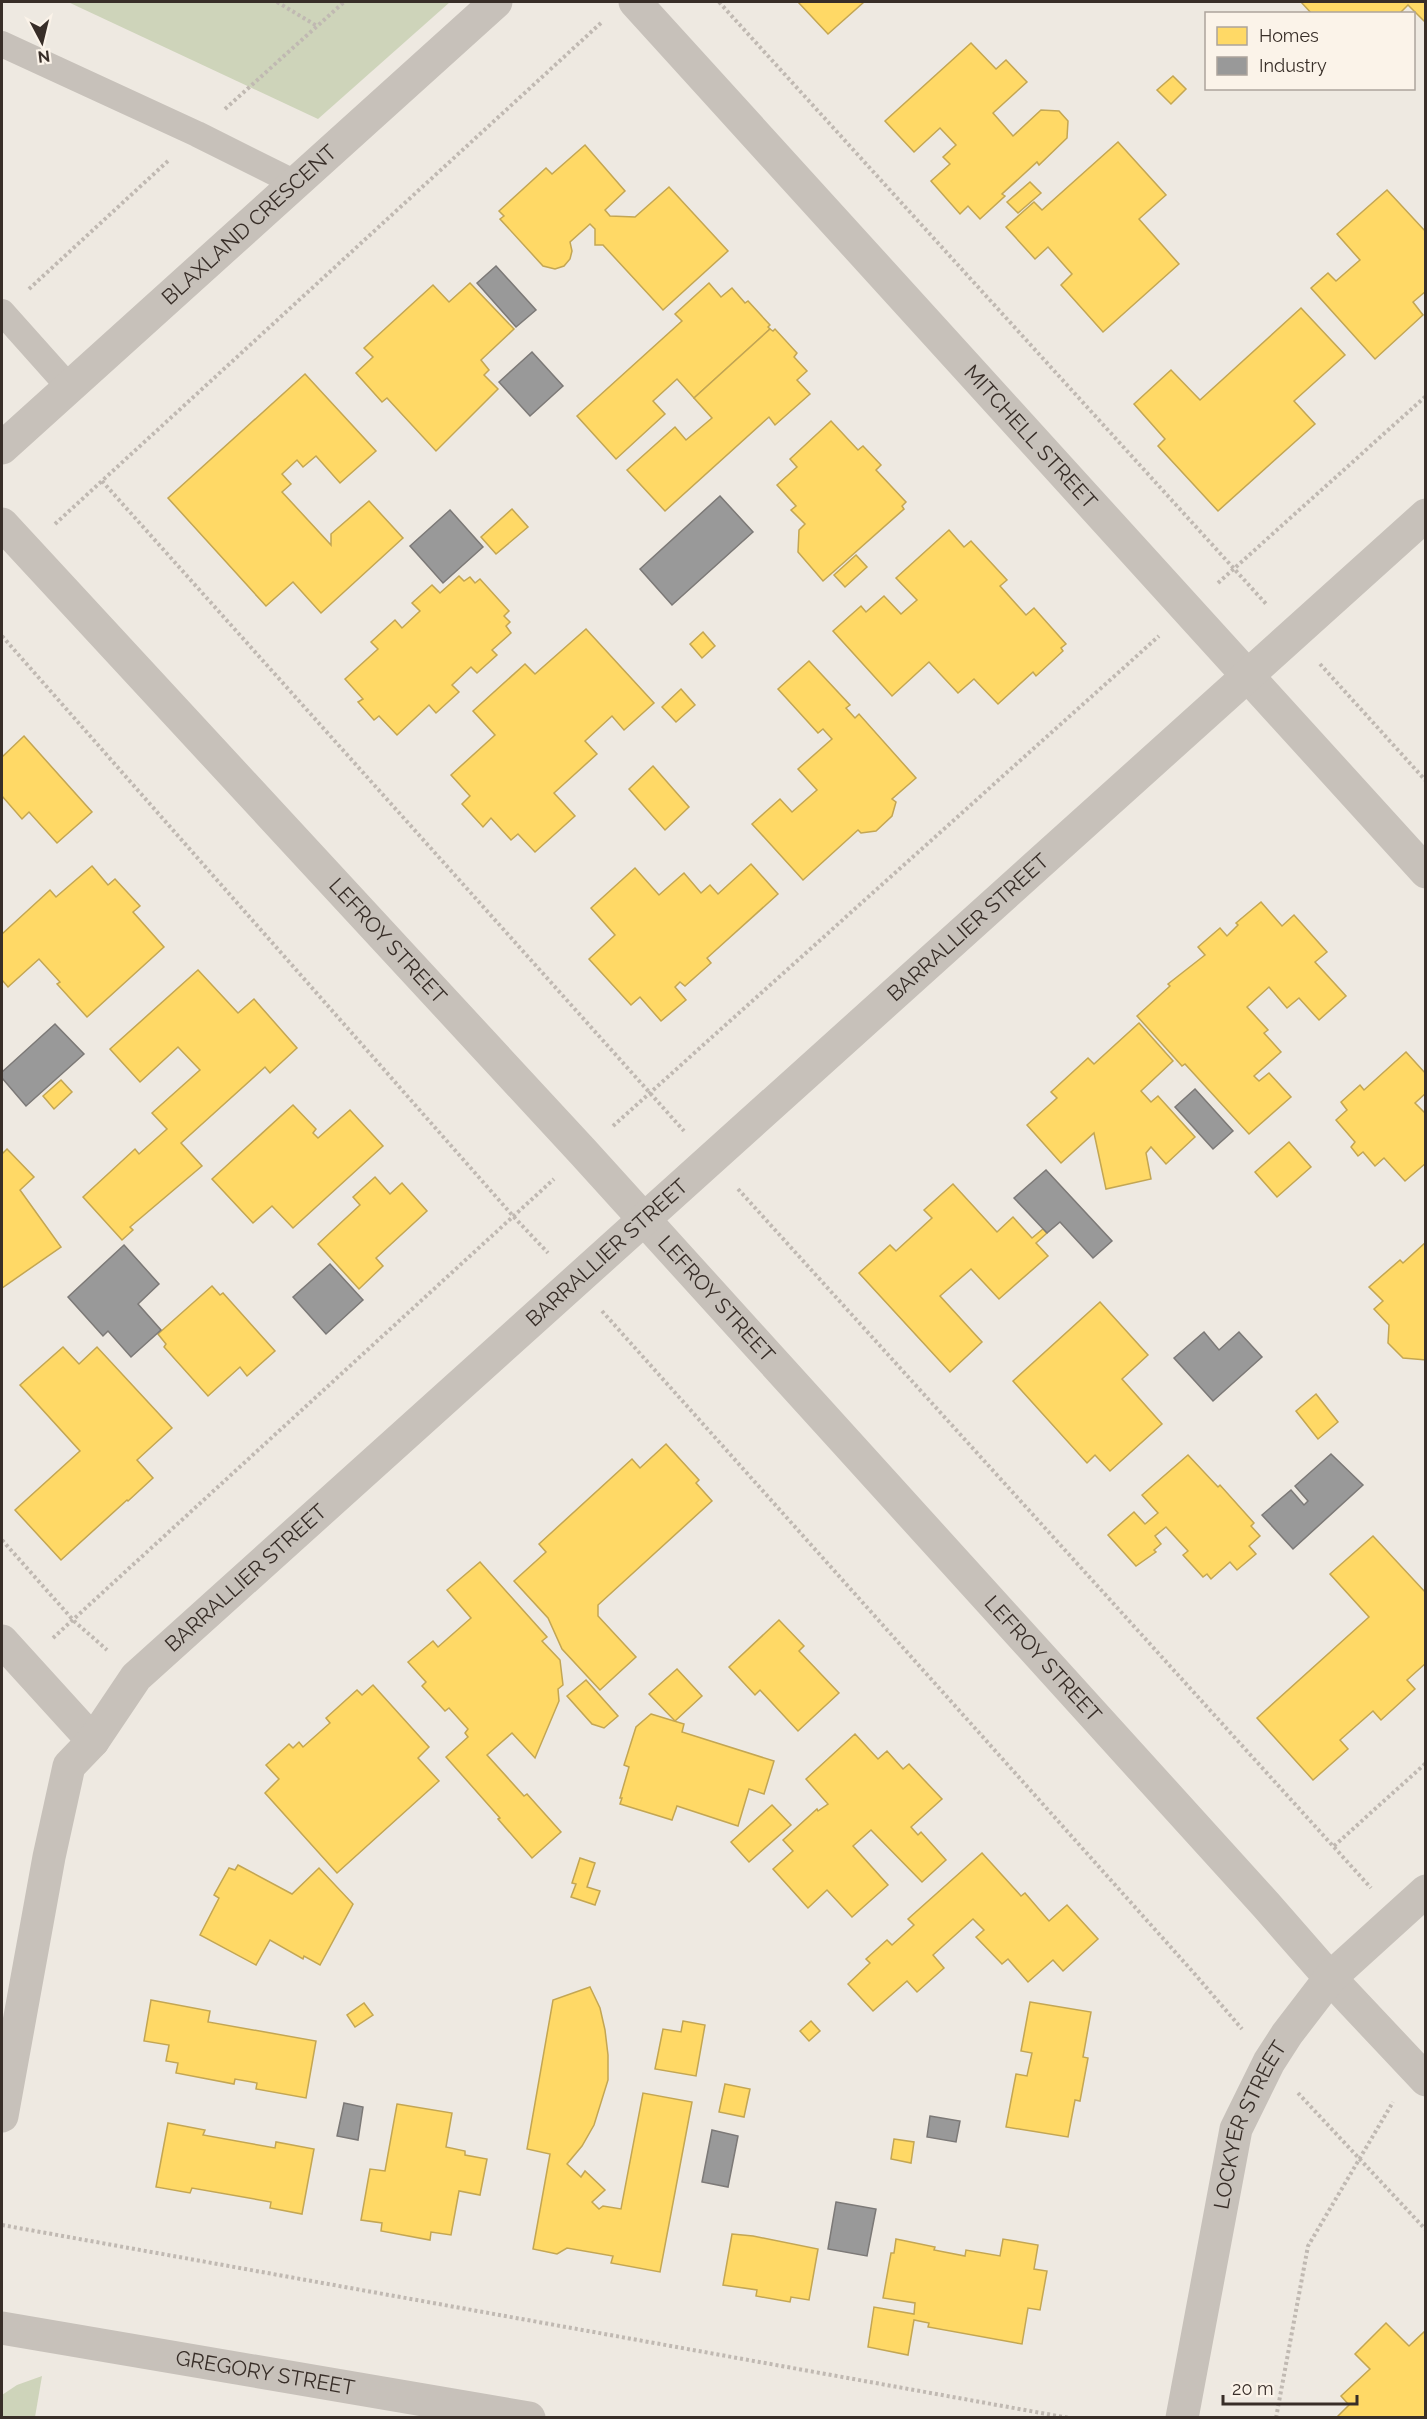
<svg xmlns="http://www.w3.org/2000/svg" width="1427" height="2419" font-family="Raleway,sans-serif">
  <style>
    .green { fill: #ced4ba }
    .homes { fill: #ffd966; stroke: #c3a653; stroke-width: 1.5 }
    .industry { fill: #999; stroke: #7c7977; stroke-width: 1.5 }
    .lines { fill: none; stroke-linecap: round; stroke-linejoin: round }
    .path { stroke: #c0b9b2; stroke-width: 4; stroke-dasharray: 3 3; stroke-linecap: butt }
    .lane { stroke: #c7c1ba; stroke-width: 26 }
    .street { stroke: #c7c1ba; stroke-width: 33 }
    .labels { text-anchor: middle; stroke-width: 6; stroke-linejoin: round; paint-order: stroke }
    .street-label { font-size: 21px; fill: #382e28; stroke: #fbf3e9 }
  </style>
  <rect width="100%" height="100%" fill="#eee9e1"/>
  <!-- green -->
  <g class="green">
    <path d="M68,2H450L318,119Z"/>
    <path d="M42,2376L35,2417H2V2395L17,2385Z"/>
  </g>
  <!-- homes -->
  <g class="homes">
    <path d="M798,2H864L828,34Z"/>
    <path d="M1301,2H1426V23L1408,5L1399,14H1312Z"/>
    <path d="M971,43L996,69L1006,60L1027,82L993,113L1013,136L1041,110L1059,111L1068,121L1067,138L1039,165L1037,162L1002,194L1005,196L980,219L968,206L960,214L931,181L950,164L943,157L956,145L940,128L914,152L885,121Z"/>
    <path d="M1173,76L1186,89L1171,104L1157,90Z"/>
    <path d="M1118,142L1166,195L1139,219L1179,264L1103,332L1061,285L1072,274L1048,247L1035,259L1006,227L1034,202L1042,210Z"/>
    <path d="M585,145L625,191L605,210L610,216L635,217L669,187L728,251L663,310L603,245H595V229L590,224L570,242L572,251L570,259L564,266L555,269L543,266L500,219L504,216L499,211L546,168L552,174Z"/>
    <path d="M1030,182L1041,193L1018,213L1007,202Z"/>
    <path d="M1387,190L1426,232V291L1413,302L1423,315L1375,359L1311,288L1328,273L1336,281L1360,260L1337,234Z"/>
    <path d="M470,283L514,329L481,360L489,370L484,375L498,389L436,451L387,398L382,402L356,373L373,357L364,348L433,285L449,302Z"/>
    <path d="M709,283L721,297L732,288L745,303L748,301L770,325L768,327L770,329L694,398L677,379L653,401L665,414L616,459L577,416L682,321L675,314Z"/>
    <path d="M1301,308L1345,355L1294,401L1315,424L1218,511L1158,446L1165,439L1134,404L1171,370L1200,400Z"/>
    <path d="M770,329L773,331L775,329L797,353L794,357L807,371L797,380L810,394L775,425L769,417L665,511L627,470L675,427L686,440L712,418L694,398Z"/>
    <path d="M305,374L376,451L340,483L316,456L303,467L297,460L282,474L291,484L282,492L331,545V534L369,501L403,538L321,613L293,582L266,606L168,498Z"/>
    <path d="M831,421L858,450L863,446L881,465L876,470L906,502L902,506L904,509L823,581L798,552L799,530L805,524L791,510L796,506L777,485L797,467L790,459Z"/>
    <path d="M512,509L528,527L496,554L481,537Z"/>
    <path d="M949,530L964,547L971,541L1007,580L1000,586L1026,615L1034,608L1066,644L1061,648L1063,651L1036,676L1033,672L998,704L974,679L958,693L929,662L892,696L833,631L861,606L866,612L884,596L901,614L917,600L896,578Z"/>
    <path d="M856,555L867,567L845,587L834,575Z"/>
    <path d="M459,576L464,581L470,577L475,583L480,579L509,611L504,616L510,622L506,626L511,633L492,650L497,655L477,673L471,667L452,685L459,692L436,713L429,705L397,735L379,716L374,720L358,702L363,699L345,679L378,649L371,642L395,620L402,628L420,611L412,603L432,585L440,593Z"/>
    <path d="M586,629L654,703L624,730L612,716L585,741L597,754L554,793L575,816L535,852L518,834L511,840L491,818L483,827L462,804L470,796L451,775L495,735L473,711L525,664L535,674Z"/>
    <path d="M703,632L715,646L702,658L690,644Z"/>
    <path d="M809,661L850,705L846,708L855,718L859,714L916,778L892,799L896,802L892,816L876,831L861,833L858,830L803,880L752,824L780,799L792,812L817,790L798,769L832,739L823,729L818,733L778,689Z"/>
    <path d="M681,689L695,705L676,722L662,707Z"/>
    <path d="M24,736L92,812L57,843L29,812L22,819L2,796V757Z"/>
    <path d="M653,766L689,807L665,830L629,789Z"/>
    <path d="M751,864L778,894L707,958L711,963L685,986L680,982L675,987L686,1000L661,1021L640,997L631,1005L589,959L615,935L591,908L635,868L659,895L684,873L701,893L710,885L718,894Z"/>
    <path d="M92,866L108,885L115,879L140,906L133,912L164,947L87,1017L57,984L60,982L39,959L8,987L2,980V934L50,890L56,897Z"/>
    <path d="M1261,902L1282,926L1294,915L1327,952L1315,962L1346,996L1319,1020L1299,998L1287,1008L1269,987L1247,1007L1268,1030L1264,1033L1281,1052L1254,1076L1259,1081L1269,1073L1291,1097L1249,1134L1185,1064L1182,1066L1137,1016L1170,986L1168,984L1205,955L1198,947L1220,928L1227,936L1238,925L1236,923Z"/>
    <path d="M198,970L238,1013L254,999L297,1048L270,1073L265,1067L181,1143L202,1166L130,1227L133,1230L122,1240L83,1197L135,1149L139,1154L167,1129L152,1113L200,1070L178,1047L140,1082L110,1049Z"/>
    <path d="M1139,1023L1173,1061L1141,1091L1151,1102L1158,1096L1195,1137L1166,1164L1151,1147L1146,1153L1151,1179L1106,1189L1094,1133L1061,1163L1027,1125L1057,1098L1051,1092L1088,1058L1094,1064Z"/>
    <path d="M1406,1052L1426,1074V1093L1415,1103L1426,1114V1163L1405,1181L1384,1158L1375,1166L1363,1152L1358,1156L1351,1147L1355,1142L1336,1120L1347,1110L1341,1102L1360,1085L1364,1090Z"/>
    <path d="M61,1080L72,1092L54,1109L43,1096Z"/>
    <path d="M293,1105L316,1129L313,1133L318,1138L350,1110L383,1146L293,1228L272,1206L253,1223L212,1179Z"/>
    <path d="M1289,1142L1311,1167L1277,1197L1255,1172Z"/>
    <path d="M7,1149L34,1177L20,1190L61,1247L2,1288V1154Z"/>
    <path d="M375,1177L390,1194L402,1183L427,1211L376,1258L383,1266L359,1289L318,1244L360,1205L353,1197Z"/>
    <path d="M953,1184L997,1232L1013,1217L1032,1238L1043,1229L1047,1233L1036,1243L1048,1256L999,1299L971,1269L940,1296L982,1342L950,1372L859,1273L890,1245L896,1251L932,1218L924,1210Z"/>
    <path d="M1426,1242V1360L1403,1358L1388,1343L1389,1325L1374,1309L1383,1301L1369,1287L1400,1260L1403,1263Z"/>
    <path d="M212,1286L220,1295L223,1293L275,1351L247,1376L240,1367L208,1396L164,1347L166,1344L158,1334Z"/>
    <path d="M1100,1302L1148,1355L1122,1379L1162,1424L1110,1471L1095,1455L1087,1463L1013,1381Z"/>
    <path d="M63,1347L79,1364L97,1347L172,1428L137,1460L153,1478L128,1501L127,1500L61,1560L15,1510L80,1451L20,1385Z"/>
    <path d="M1316,1394L1338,1422L1318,1439L1296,1411Z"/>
    <path d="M666,1444L699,1480L696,1483L712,1501L598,1605V1616L636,1657L600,1690L562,1649L548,1618L514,1581L546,1552L539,1544L632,1459L640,1468Z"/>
    <path d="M1188,1455L1218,1487L1220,1485L1254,1523L1251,1526L1260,1536L1249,1546L1256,1554L1237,1570L1230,1562L1211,1579L1207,1574L1203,1577L1183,1555L1188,1551L1166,1527L1155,1536L1161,1544L1154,1550L1156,1552L1136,1566L1108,1535L1134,1512L1145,1524L1158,1513L1142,1495Z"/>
    <path d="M1373,1536L1426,1593V1663L1407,1680L1415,1689L1381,1720L1373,1711L1340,1740L1348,1749L1313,1780L1257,1718L1369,1617L1330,1574Z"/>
    <path d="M480,1562L547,1637L542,1641L560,1660L563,1685L558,1689L559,1701L535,1758L512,1733L487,1755L524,1796L527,1794L561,1832L532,1858L498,1819L500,1818L446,1757L468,1737L465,1733L468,1729L449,1708L445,1711L422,1686L426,1682L408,1662L433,1641L438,1647L471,1618L447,1590Z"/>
    <path d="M779,1620L804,1646L799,1651L839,1693L798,1731L760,1690L755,1695L729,1667Z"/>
    <path d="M677,1669L702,1696L675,1721L649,1694Z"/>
    <path d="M586,1680L618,1716L604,1728L592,1724L567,1696Z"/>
    <path d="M373,1685L429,1747L418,1758L439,1781L337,1873L265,1793L279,1779L266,1765L289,1744L293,1748L299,1742L303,1747L330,1723L326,1718L357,1690L362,1695Z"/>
    <path d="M651,1714L684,1724L682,1732L774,1761L764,1794L749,1789L738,1826L677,1806L672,1820L620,1804L622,1798H620L629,1767L624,1765L636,1727Z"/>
    <path d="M855,1734L878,1759L887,1751L903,1769L909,1764L942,1799L911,1827L918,1835L921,1832L946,1860L922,1882L871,1830L853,1846L888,1885L852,1917L827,1890L808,1908L773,1869L793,1851L783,1840L817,1809L818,1811L828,1804L806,1779Z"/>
    <path d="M772,1805L791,1825L749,1862L731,1842Z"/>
    <path d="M982,1853L1021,1896L1025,1893L1049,1921L1067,1905L1098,1939L1063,1971L1053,1960L1028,1982L1008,1959L1002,1964L976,1937L984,1930L973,1919L933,1955L944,1968L917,1992L907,1981L873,2011L848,1984L870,1963L866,1959L887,1940L892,1945L914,1925L908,1919Z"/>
    <path d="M580,1858L595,1863L587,1887L600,1891L595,1905L571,1897L576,1884L572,1883Z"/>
    <path d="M238,1865L292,1894L319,1868L353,1904L320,1965L304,1956L303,1959L270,1940L256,1965L200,1935L219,1898L214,1895L229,1868L235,1870Z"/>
    <path d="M590,1987L600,2008L605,2030L608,2055V2080L594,2125L582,2146L567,2164L581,2177L585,2171L605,2190L592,2202L599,2209L603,2206L621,2209L643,2093L692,2102L660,2272L611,2263L613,2256L567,2248L557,2254L533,2249L550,2154L527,2149L553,2000Z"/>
    <path d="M151,2000L210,2011L208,2022L316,2041L306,2098L256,2089L257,2083L235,2079L234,2084L176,2073L178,2063L166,2061L169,2045L144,2041Z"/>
    <path d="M1030,2002L1091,2012L1083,2057L1088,2058L1080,2101L1075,2100L1068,2137L1006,2127L1016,2074L1027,2076L1032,2053L1021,2051Z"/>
    <path d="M364,2003L373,2015L355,2027L347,2015Z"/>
    <path d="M683,2021L705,2025L696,2076L655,2069L663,2029L681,2032Z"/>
    <path d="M811,2021L820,2031L809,2041L800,2031Z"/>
    <path d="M725,2084L750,2089L744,2117L719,2112Z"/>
    <path d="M397,2104L452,2113L446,2147L465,2151V2155L487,2159L480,2195L459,2191L451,2235L431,2232L430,2240L381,2231L382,2223L361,2220L370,2169L385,2171Z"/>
    <path d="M168,2123L205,2130L203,2135L275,2148L276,2142L314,2149L302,2214L270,2208L271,2202L192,2188L190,2193L156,2187Z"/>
    <path d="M894,2139L914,2142L911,2163L891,2159Z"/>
    <path d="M732,2234L753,2236L818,2249L809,2300L791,2297L790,2302L756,2296L757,2290L723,2285Z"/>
    <path d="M896,2239L935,2247L934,2250L965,2256L966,2250L1000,2256L1003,2239L1038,2245L1034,2269L1047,2271L1040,2310L1028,2308L1022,2344L928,2327L929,2323L914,2320L908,2355L868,2347L874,2307L914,2314L915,2303L883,2298L891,2253H894Z"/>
    <path d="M1386,2323L1409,2346L1424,2332L1426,2333V2418H1336L1349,2405L1341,2396L1370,2369L1355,2354Z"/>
  </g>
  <!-- industry -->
  <g class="industry">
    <path d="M496,266L536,310L516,327L477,283Z"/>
    <path d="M532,352L563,386L530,416L499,382Z"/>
    <path d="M720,496L753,532L672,605L640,569Z"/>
    <path d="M450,510L483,547L443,583L410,546Z"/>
    <path d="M55,1024L84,1054L26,1106L2,1078V1072Z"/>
    <path d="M1195,1089L1233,1131L1213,1149L1175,1107Z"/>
    <path d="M1046,1170L1112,1241L1093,1258L1060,1222L1047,1233L1014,1198Z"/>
    <path d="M124,1245L159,1284L138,1304L161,1330L131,1357L108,1331L103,1336L68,1297Z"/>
    <path d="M330,1264L363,1300L326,1334L293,1297Z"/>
    <path d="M1204,1332L1219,1350L1239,1332L1262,1357L1213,1401L1174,1358Z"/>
    <path d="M1331,1454L1363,1485L1293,1549L1262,1515L1291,1490L1304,1505L1308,1501L1295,1486Z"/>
    <path d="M344,2103L363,2107L358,2140L337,2136Z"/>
    <path d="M930,2116L960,2121L956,2142L927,2137Z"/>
    <path d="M712,2130L738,2136L728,2187L702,2182Z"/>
    <path d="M836,2202L876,2209L867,2256L828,2249Z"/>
  </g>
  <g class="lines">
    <!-- path -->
    <g class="path">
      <path d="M277,2L317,26"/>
      <path d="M719,2L1267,605"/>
      <path d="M225,109L344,2"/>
      <path d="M29,289L169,160"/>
      <path d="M102,481L684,1131"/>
      <path d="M55,524L602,22"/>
      <path d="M1218,583L1426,396"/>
      <path d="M2,636L513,1216L548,1253"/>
      <path d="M1320,664L1426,781"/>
      <path d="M613,1126L1159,636"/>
      <path d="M738,1189L1371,1888"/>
      <path d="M602,1311L1193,1972L1242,2029"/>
      <path d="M2,1540L74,1621L107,1650"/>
      <path d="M53,1638L554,1179"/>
      <path d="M1334,1846L1426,1763"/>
      <path d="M1298,2093L1426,2230"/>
      <path d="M2,2225L1069,2418"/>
      <path d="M1276,2418L1308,2246L1393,2102"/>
    </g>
    <!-- lane -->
    <g class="lane">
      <path d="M2,44L197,134L295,183"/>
      <path d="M2,312L69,387"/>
    </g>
    <!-- street -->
    <g class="street">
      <path id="s1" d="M635,2L1426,872"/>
      <path id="s2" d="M2,448L496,2"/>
      <path id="s3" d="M2,524L583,1152L1267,1906L1330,1978L1426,2080"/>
      <path d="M2,1641L93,1741"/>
      <path id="s4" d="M2,2116L49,1857L69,1766L93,1741L136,1677L1426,515"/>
      <path id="s5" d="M2,2328L529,2418"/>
      <path id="s6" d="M1182,2418L1236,2129L1269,2062L1287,2034L1330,1978L1426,1891"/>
    </g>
  </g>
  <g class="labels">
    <!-- street labels -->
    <g class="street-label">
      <text dy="7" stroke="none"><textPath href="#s2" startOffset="333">BLAXLAND CRESCENT</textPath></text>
      <text dy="7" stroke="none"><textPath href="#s1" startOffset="588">MITCHELL STREET</textPath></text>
      <text dy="7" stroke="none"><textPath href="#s4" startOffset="1588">BARRALLIER STREET</textPath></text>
      <text dy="7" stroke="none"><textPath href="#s3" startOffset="568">LEFROY STREET</textPath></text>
      <text dy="7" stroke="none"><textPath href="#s4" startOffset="1102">BARRALLIER STREET</textPath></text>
      <text dy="7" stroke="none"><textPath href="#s3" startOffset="1054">LEFROY STREET</textPath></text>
      <text dy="7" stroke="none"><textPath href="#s4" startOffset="616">BARRALLIER STREET</textPath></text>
      <text dy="7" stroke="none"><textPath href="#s3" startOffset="1540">LEFROY STREET</textPath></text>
      <text dy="7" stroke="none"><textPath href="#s6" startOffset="302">LOCKYER STREET</textPath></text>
      <text dy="7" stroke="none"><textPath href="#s5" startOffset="267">GREGORY STREET</textPath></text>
    </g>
  </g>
  <!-- border -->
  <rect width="1427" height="2419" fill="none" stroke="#382e28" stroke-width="6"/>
  <!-- legend -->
  <rect x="1205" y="12" width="210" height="78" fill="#fbf3e9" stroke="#ada49c" stroke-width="1.5"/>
  <rect x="1217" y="27" width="30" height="18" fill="#ffd966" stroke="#ada49c" stroke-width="1.5"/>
  <text x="1259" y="42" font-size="18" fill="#382e28">Homes</text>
  <rect x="1217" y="57" width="30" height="18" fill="#999999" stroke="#ada49c" stroke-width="1.5"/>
  <text x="1259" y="72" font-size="18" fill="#382e28">Industry</text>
  <!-- north arrow -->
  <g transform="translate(42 42) rotate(173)" stroke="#fbf3e9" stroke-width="4.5" paint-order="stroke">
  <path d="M0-4.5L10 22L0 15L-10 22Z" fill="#382e28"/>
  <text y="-9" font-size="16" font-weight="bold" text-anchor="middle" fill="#382e28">N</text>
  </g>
  <!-- scale -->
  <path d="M1223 2395v9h134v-9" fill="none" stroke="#382e28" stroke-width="3"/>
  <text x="1232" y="2395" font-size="18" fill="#382e28" stroke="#fbf3e9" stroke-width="4.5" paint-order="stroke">20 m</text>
</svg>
